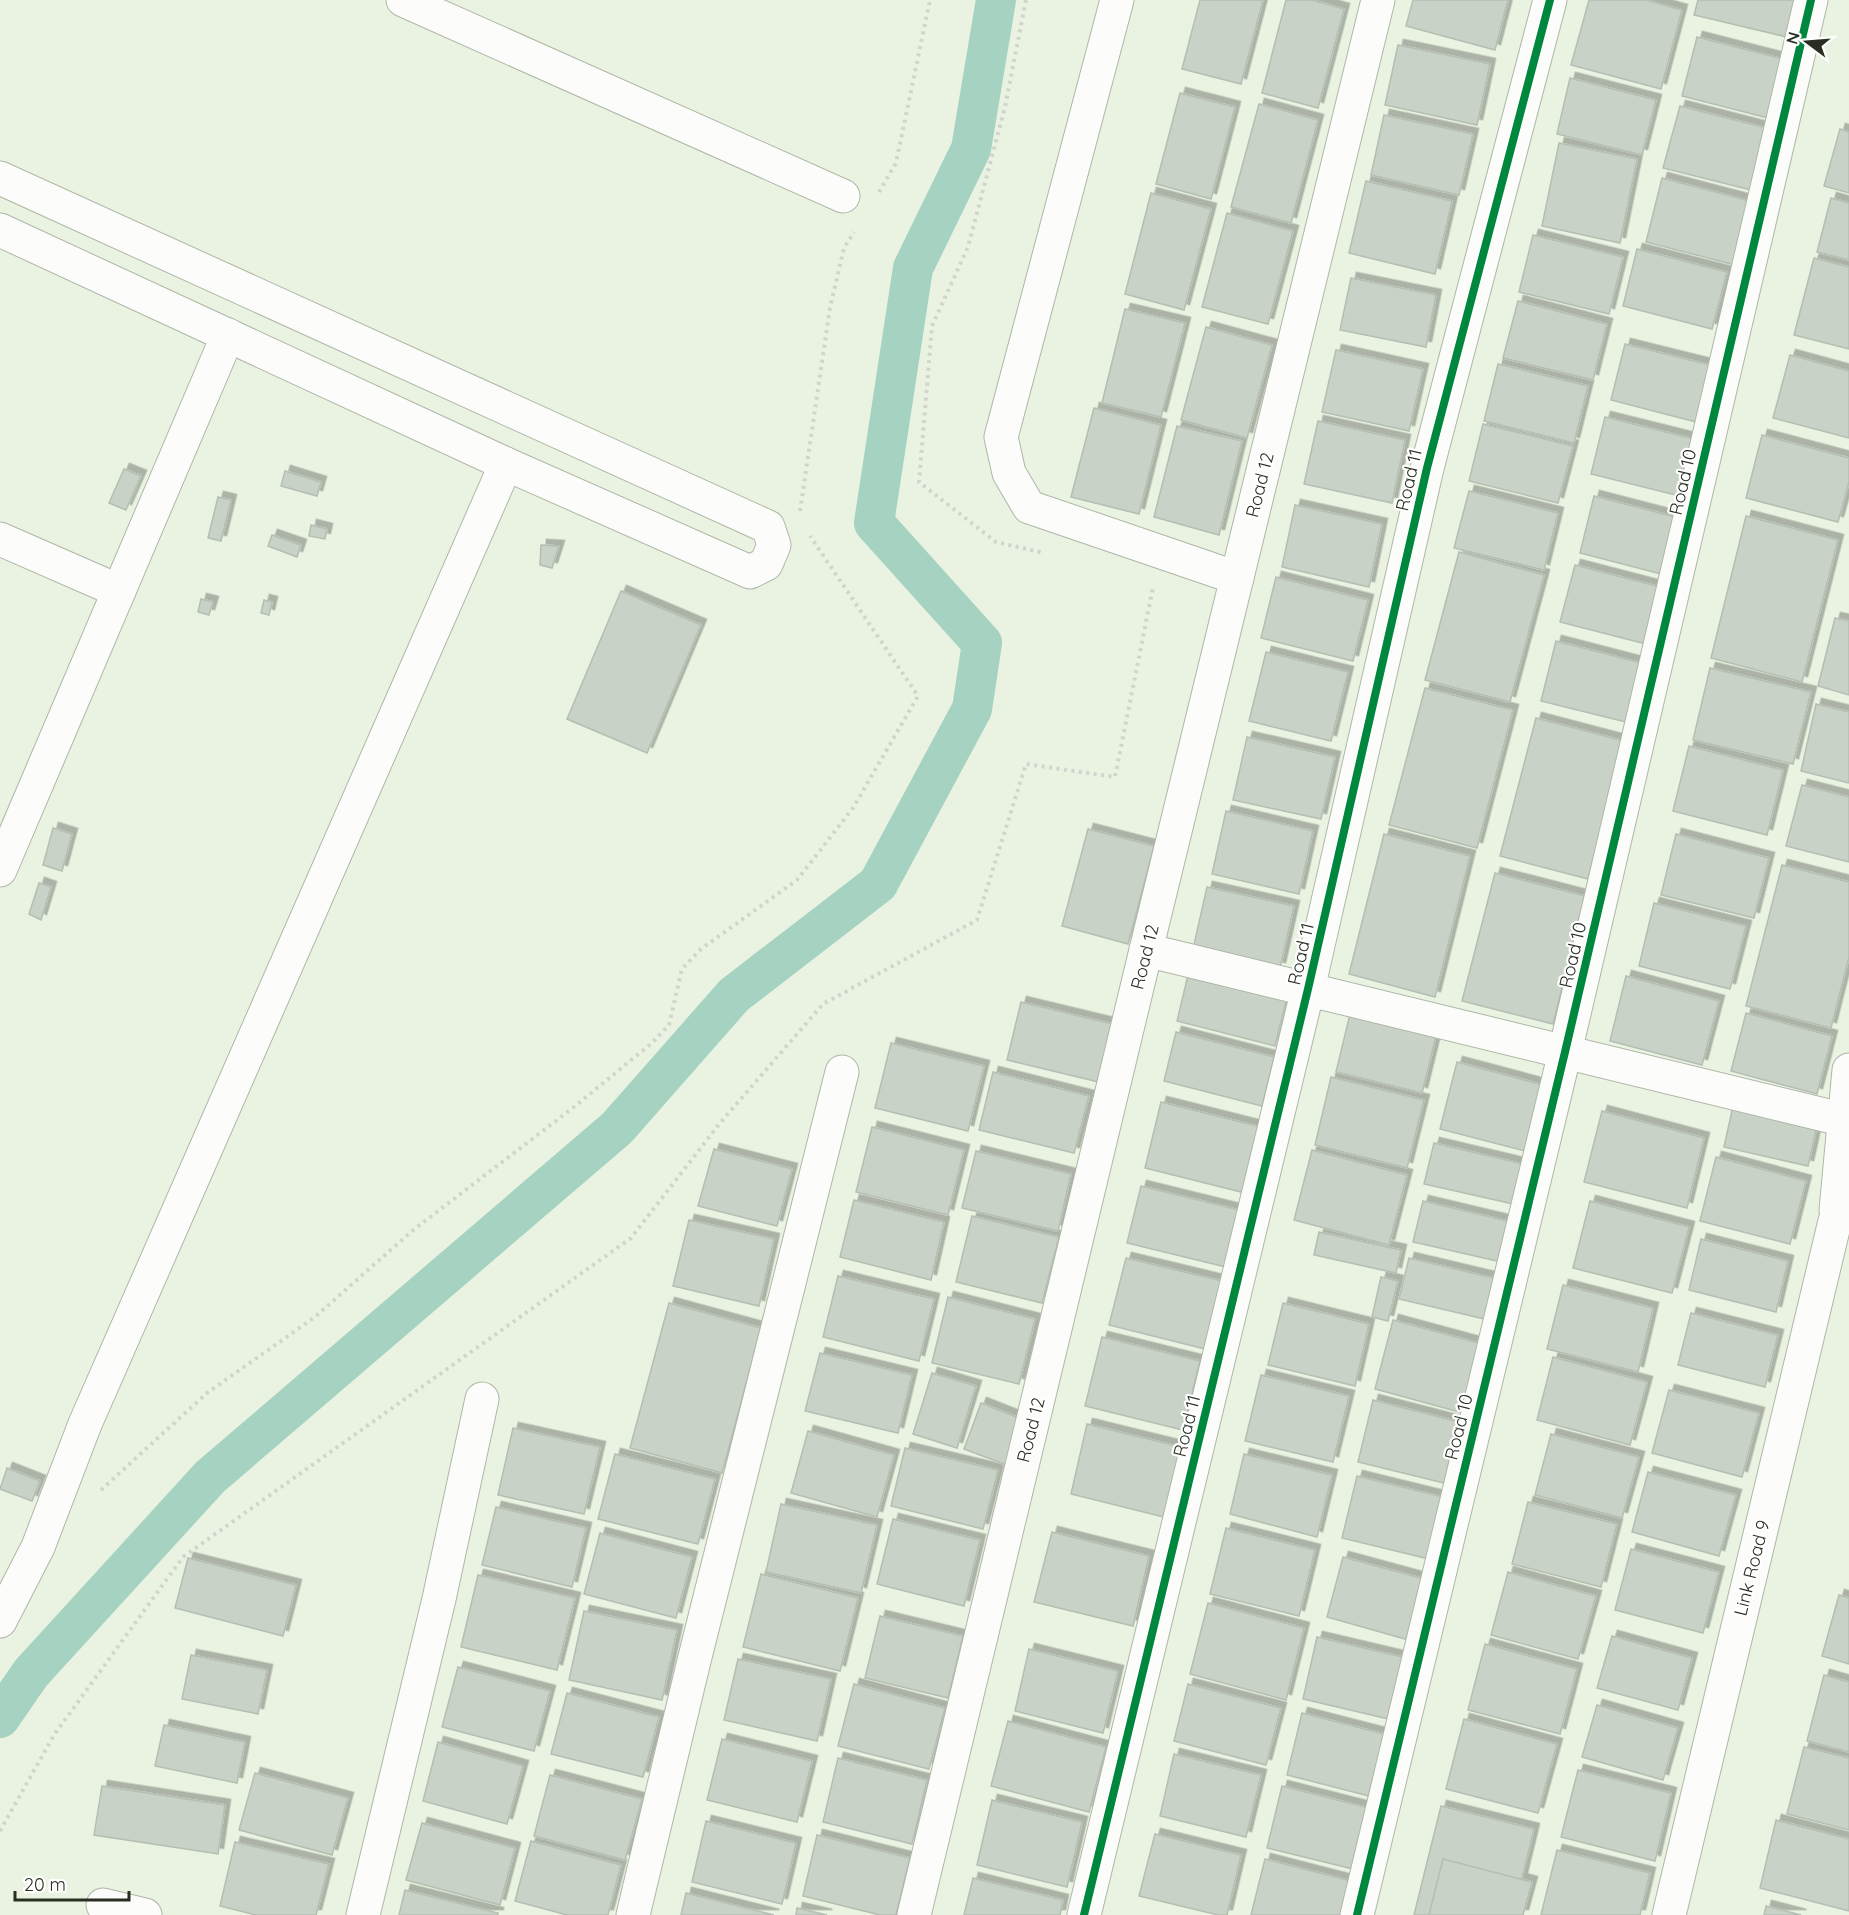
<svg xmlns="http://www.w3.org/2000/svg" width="1849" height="1915" font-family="Quicksand,sans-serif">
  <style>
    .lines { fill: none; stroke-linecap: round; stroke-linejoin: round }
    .canal { stroke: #a6d2c2; stroke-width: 40 }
    .building { fill: #c8d2c6; stroke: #b4beb2; stroke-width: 1.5; filter: url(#shadow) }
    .minor-casing { stroke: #afb6a8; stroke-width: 35 }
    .major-casing { stroke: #afb6a8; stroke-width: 35 }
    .path { stroke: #d1d4ce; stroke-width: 4; stroke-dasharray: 3 4.5; stroke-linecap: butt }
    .minor { stroke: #fcfdfa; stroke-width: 33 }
    .major { stroke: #fcfdfa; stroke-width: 33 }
    .cycleway-casing { stroke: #fff; stroke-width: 11 }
    .cycleway { stroke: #00873e; stroke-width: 8 }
    .labels { text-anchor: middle; stroke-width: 4.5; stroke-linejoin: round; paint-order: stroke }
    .street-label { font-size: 18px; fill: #292e22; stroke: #fff }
  </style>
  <defs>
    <filter id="shadow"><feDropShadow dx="5.5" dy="-5.5" stdDeviation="0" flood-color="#0004"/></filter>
  </defs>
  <rect width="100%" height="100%" fill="#eaf3e1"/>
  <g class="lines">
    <!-- canal -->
    <path class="canal" d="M0,1718L31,1673L210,1477L617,1128L734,995L878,884L972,709L982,643L874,523L913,268L971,149L996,0"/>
  </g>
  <!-- building -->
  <g class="building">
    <path d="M1200,0H1263L1241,84L1182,69Z"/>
    <path d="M1286,0H1312L1344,9L1318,108L1262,93Z"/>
    <path d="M1413,0H1508L1495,50L1406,26Z"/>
    <path d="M1589,0H1646L1682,10L1661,89L1571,65Z"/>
    <path d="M1698,0H1800L1791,38L1694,15Z"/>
    <path d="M1697,37L1787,60L1772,119L1682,96Z"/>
    <path d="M1398,45L1490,64L1477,125L1385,105Z"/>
    <path d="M1570,78L1656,100L1642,155L1557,134Z"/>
    <path d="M1180,93L1235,107L1211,199L1156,184Z"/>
    <path d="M1259,104L1318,120L1291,223L1231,207Z"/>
    <path d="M1680,106L1770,129L1755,191L1663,168Z"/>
    <path d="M1384,115L1473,134L1459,195L1371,175Z"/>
    <path d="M1840,129L1849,132V193L1824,186Z"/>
    <path d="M1559,143L1637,159L1620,243L1542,226Z"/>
    <path d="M1662,178L1750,201L1735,265L1646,242Z"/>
    <path d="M1366,181L1452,201L1435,274L1349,253Z"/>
    <path d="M1151,193L1211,209L1184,310L1125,294Z"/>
    <path d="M1831,198L1849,203V260L1817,252Z"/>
    <path d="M1227,213L1293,231L1268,324L1202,307Z"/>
    <path d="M1533,235L1623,257L1609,314L1519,292Z"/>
    <path d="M1637,249L1727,272L1712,329L1623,306Z"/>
    <path d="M1814,258L1849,267V349L1794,335Z"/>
    <path d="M1351,278L1436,295L1426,347L1340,330Z"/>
    <path d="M1518,301L1607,324L1593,380L1503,358Z"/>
    <path d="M1125,309L1185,323L1161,417L1102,403Z"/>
    <path d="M1206,327L1272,345L1247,438L1181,420Z"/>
    <path d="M1625,344L1714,366L1700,423L1611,400Z"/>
    <path d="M1336,350L1423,369L1409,431L1322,412Z"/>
    <path d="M1790,355L1849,371V438L1773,418Z"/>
    <path d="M1498,364L1588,386L1574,443L1484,421Z"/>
    <path d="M1094,408L1161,425L1139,514L1071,497Z"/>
    <path d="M1605,417L1694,439L1680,496L1591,474Z"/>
    <path d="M1318,421L1405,440L1392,503L1304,484Z"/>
    <path d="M1483,424L1573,446L1558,503L1469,481Z"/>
    <path d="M1177,426L1242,441L1219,535L1154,517Z"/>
    <path d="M1762,435L1849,458V482L1838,522L1746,498Z"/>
    <path d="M124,469L141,476L126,510L109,503Z"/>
    <path d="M285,471L321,482L317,496L281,486Z"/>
    <path d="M1469,491L1558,513L1544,570L1454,548Z"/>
    <path d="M1594,496L1683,519L1669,576L1580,553Z"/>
    <path d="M218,497L231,500L221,541L208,538Z"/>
    <path d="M1295,505L1382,524L1369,587L1282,567Z"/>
    <path d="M1746,516L1838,540L1802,682L1711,658Z"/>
    <path d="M311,525L327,529L325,539L309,536Z"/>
    <path d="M272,535L301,545L297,557L268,546Z"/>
    <path d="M541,545L559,546L552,568L540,565Z"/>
    <path d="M1459,552L1544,575L1510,702L1425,680Z"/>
    <path d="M1575,565L1664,588L1650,645L1560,622Z"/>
    <path d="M1276,577L1368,600L1353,661L1261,638Z"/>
    <path d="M621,591L701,625L647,753L567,719Z"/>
    <path d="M201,599L213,602L209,615L198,612Z"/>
    <path d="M264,600L272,602L269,615L261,613Z"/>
    <path d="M1835,618L1849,621V695L1818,686Z"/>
    <path d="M1556,641L1645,664L1630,723L1541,701Z"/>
    <path d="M1266,652L1348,672L1331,741L1249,721Z"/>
    <path d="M1710,668L1811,692L1793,764L1693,740Z"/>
    <path d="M1425,688L1513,710L1477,848L1389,825Z"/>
    <path d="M1816,704L1849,712V783L1801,771Z"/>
    <path d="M1536,718L1624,741L1588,879L1500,856Z"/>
    <path d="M1247,737L1335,757L1321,819L1233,800Z"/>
    <path d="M1689,746L1783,770L1767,835L1673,811Z"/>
    <path d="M1802,785L1849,797V862L1786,846Z"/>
    <path d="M1226,811L1313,831L1299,894L1212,874Z"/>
    <path d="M53,828L72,834L62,871L43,865Z"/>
    <path d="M1088,829L1154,846L1128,944L1062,926Z"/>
    <path d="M1384,834L1470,856L1435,997L1349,974Z"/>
    <path d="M1676,834L1769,858L1754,918L1661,895Z"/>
    <path d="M1782,865L1849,882V957L1831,1028L1746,1006Z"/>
    <path d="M1495,873L1585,896L1553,1024L1462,1001Z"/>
    <path d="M39,883L51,887L41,920L29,914Z"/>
    <path d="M1207,887L1294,906L1280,968L1193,949Z"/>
    <path d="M1654,903L1746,926L1730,989L1639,966Z"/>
    <path d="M1189,971L1287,997L1275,1046L1177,1021Z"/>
    <path d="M1626,976L1719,1001L1702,1065L1610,1041Z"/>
    <path d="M1021,1002L1117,1025L1103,1083L1007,1060Z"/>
    <path d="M1351,1010L1437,1032L1422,1093L1336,1072Z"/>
    <path d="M1746,1013L1832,1036L1817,1094L1731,1071Z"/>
    <path d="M1176,1032L1274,1057L1262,1106L1164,1081Z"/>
    <path d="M891,1043L984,1066L968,1131L875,1108Z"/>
    <path d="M1457,1062L1547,1086L1529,1152L1440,1129Z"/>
    <path d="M993,1072L1089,1096L1074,1153L979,1130Z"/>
    <path d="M1331,1077L1424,1100L1407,1168L1315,1145Z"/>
    <path d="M1161,1102L1261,1127L1245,1193L1145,1168Z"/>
    <path d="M1733,1106L1817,1126L1808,1166L1724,1147Z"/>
    <path d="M1602,1111L1704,1138L1687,1208L1584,1182Z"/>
    <path d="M872,1127L964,1150L948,1215L856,1192Z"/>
    <path d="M1434,1143L1527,1165L1518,1205L1424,1184Z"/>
    <path d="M714,1149L792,1169L777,1226L698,1206Z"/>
    <path d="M1312,1150L1407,1175L1389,1245L1294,1220Z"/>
    <path d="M976,1151L1071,1174L1058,1231L962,1208Z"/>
    <path d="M1716,1157L1806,1181L1790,1244L1700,1221Z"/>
    <path d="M1141,1186L1239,1210L1226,1267L1127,1243Z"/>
    <path d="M854,1200L944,1222L931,1280L840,1257Z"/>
    <path d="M1423,1201L1516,1223L1506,1263L1413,1242Z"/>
    <path d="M1590,1201L1689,1227L1672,1293L1573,1268Z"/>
    <path d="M972,1216L1059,1237L1042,1303L956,1282Z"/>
    <path d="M689,1220L774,1239L759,1306L673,1286Z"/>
    <path d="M1319,1232L1401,1250L1396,1273L1314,1255Z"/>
    <path d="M1701,1239L1788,1261L1776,1312L1689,1290Z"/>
    <path d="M1126,1258L1222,1281L1205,1349L1109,1325Z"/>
    <path d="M1409,1258L1502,1280L1493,1321L1399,1299Z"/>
    <path d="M838,1276L934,1299L919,1361L823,1337Z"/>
    <path d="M1381,1277L1398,1281L1388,1321L1372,1317Z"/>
    <path d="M1563,1285L1653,1308L1638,1372L1547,1349Z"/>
    <path d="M948,1297L1035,1319L1019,1384L932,1363Z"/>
    <path d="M669,1303L761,1328L722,1473L630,1448Z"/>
    <path d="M1283,1303L1369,1324L1355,1386L1268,1365Z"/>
    <path d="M1691,1313L1778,1335L1765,1387L1678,1365Z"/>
    <path d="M1393,1320L1482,1344L1463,1413L1375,1389Z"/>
    <path d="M1102,1337L1200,1361L1183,1430L1085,1406Z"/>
    <path d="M820,1353L912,1375L898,1433L805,1411Z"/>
    <path d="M1553,1357L1647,1382L1630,1445L1537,1420Z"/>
    <path d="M932,1373L976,1386L957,1448L913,1434Z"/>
    <path d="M1261,1375L1349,1396L1333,1462L1245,1441Z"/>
    <path d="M1669,1390L1759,1413L1742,1477L1652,1453Z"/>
    <path d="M1373,1400L1459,1422L1444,1483L1358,1462Z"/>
    <path d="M981,1403L1029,1422L1012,1467L964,1449Z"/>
    <path d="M1087,1424L1185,1448L1168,1518L1071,1494Z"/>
    <path d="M513,1428L600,1447L584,1514L498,1495Z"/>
    <path d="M808,1431L894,1455L877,1517L791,1493Z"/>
    <path d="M1551,1434L1639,1457L1622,1518L1535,1495Z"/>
    <path d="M905,1448L998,1470L983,1529L891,1506Z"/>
    <path d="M615,1454L715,1479L698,1544L598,1519Z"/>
    <path d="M1244,1454L1332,1475L1317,1537L1230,1514Z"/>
    <path d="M7,1468L40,1481L32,1501L0,1489Z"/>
    <path d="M1648,1472L1736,1495L1719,1556L1632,1532Z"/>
    <path d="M1357,1476L1443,1497L1429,1559L1342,1538Z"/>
    <path d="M1528,1502L1617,1524L1601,1587L1512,1564Z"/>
    <path d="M781,1504L877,1525L861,1593L766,1572Z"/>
    <path d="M496,1507L586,1528L572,1587L482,1565Z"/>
    <path d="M893,1519L980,1540L964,1606L877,1584Z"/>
    <path d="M1226,1528L1315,1550L1299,1616L1210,1594Z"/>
    <path d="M1052,1532L1149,1556L1133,1626L1034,1602Z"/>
    <path d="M600,1533L692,1557L676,1618L584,1594Z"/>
    <path d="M1631,1549L1719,1572L1703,1633L1615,1610Z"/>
    <path d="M1343,1557L1428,1580L1412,1641L1327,1617Z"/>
    <path d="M188,1558L296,1585L283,1636L175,1608Z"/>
    <path d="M1508,1572L1596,1596L1578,1659L1491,1635Z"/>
    <path d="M761,1574L858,1598L840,1671L743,1647Z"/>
    <path d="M478,1575L575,1598L557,1670L461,1647Z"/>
    <path d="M1839,1595L1849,1598V1664L1822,1656Z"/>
    <path d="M1208,1603L1304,1628L1286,1700L1190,1674Z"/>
    <path d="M584,1611L677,1630L662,1700L569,1680Z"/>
    <path d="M880,1616L963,1636L948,1698L865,1678Z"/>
    <path d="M1612,1636L1692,1658L1678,1710L1597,1688Z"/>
    <path d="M1317,1637L1411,1659L1397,1721L1303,1699Z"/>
    <path d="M1485,1644L1577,1669L1560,1734L1468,1710Z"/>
    <path d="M1029,1649L1118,1671L1103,1733L1015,1711Z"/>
    <path d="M191,1655L267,1670L258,1714L182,1699Z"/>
    <path d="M738,1659L831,1679L817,1741L724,1720Z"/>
    <path d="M458,1667L550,1691L534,1751L442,1727Z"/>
    <path d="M1824,1675L1849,1682V1752L1807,1741Z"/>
    <path d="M854,1684L945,1708L929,1769L838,1746Z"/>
    <path d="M1188,1684L1281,1708L1266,1765L1174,1741Z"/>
    <path d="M567,1693L659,1717L643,1777L551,1754Z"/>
    <path d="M1597,1705L1678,1728L1663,1780L1582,1757Z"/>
    <path d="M1302,1713L1388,1735L1373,1797L1287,1775Z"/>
    <path d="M1464,1719L1557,1744L1538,1813L1446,1789Z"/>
    <path d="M1008,1721L1106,1747L1089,1812L991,1786Z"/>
    <path d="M164,1725L245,1742L237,1783L155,1766Z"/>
    <path d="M722,1739L812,1761L797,1822L707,1800Z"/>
    <path d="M438,1742L523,1766L507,1824L423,1801Z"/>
    <path d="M1804,1747L1849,1758V1830L1787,1814Z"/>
    <path d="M1174,1754L1261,1775L1246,1837L1160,1816Z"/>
    <path d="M838,1758L927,1780L912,1844L823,1822Z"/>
    <path d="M1578,1770L1671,1793L1655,1861L1561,1837Z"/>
    <path d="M255,1773L348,1798L332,1855L239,1830Z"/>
    <path d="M550,1775L642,1799L625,1860L534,1836Z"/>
    <path d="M102,1786L225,1805L218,1854L94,1835Z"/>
    <path d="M1282,1786L1369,1808L1353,1869L1267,1848Z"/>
    <path d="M992,1800L1082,1822L1067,1887L977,1865Z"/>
    <path d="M1441,1806L1534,1829L1513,1915H1414Z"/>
    <path d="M1776,1820L1849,1839V1911L1760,1888Z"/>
    <path d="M706,1821L796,1843L782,1904L692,1882Z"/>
    <path d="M422,1823L515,1848L500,1905L406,1880Z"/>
    <path d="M1155,1834L1241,1855L1227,1915H1218L1139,1896Z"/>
    <path d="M817,1835L910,1858L896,1915H880L803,1896Z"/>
    <path d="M531,1841L621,1865L608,1915H567L515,1901Z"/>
    <path d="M235,1842L329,1864L316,1915H256L220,1906Z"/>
    <path d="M1557,1850L1650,1873L1640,1915H1541Z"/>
    <path d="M1265,1859L1351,1881L1343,1915H1251Z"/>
    <path d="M1443,1859L1532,1882L1523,1915H1429Z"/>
    <path d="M973,1878L1063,1900L1060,1915H964Z"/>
    <path d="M405,1890L498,1913V1915H399Z"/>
    <path d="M686,1893L774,1915H681Z"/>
    <path d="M1766,1906L1801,1915H1764Z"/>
    <path d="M797,1908L827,1915H796Z"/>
  </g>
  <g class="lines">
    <!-- minor casing -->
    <g class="minor-casing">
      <g id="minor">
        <path d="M403,0L843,196"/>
        <path d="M1117,0L1001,437L1009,473L1029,507L1237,578"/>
        <path d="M0,178L768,527L774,545L766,564L750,572L506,464L0,230"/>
        <path d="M0,539L119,591"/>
        <path d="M0,870L228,335"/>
        <path d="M1146,950L1849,1121"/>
        <path d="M0,1621L38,1547L85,1424L506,464"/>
        <path d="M103,1905L145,1915"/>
        <path d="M363,1915L439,1599L482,1399"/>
        <path d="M633,1915L694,1661L842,1072"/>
        <path d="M914,1915L1146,950L1378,0"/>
        <path d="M1084,1915L1308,989L1427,468L1550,0"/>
        <path d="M1357,1915L1565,1052L1811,0"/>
      </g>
    </g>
    <!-- major casing -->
    <g class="major-casing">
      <g id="major">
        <path d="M1836,1210L1849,1070"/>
        <path d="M1669,1915L1835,1221L1849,1188"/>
      </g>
    </g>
    <!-- path -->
    <g class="path">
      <path d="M1026,0L1005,107L968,247L932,326L919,482L996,542L1044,553"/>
      <path d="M879,192L896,163L930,0"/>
      <path d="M800,511L830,308L844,248L854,232"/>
      <path d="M101,1490L207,1393L315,1317L412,1231L574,1107L652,1043L669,1025L682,969L701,949L797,880L853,808L918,696L810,536"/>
      <path d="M0,1831L54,1735L183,1557L631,1238L720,1123L823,1004L977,920L1026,764L1115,777L1153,587"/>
    </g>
    <!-- minor -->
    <use href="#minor" class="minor"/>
    <!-- major -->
    <use href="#major" class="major"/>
    <!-- cycleway casing -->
    <g class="cycleway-casing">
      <g id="cycleway">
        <path d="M1084,1915L1308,989L1427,468L1550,0"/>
        <path d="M1357,1915L1565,1052L1811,0"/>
      </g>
    </g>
    <!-- cycleway -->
    <use href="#cycleway" class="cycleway"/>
  </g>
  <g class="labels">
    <!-- street labels -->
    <g class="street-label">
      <text transform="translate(1409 480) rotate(-77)" y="6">Road 11</text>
      <text transform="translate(1683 482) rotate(-77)" y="6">Road 10</text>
      <text transform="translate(1260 485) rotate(-76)" y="6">Road 12</text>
      <text transform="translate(1301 954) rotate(-77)" y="6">Road 11</text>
      <text transform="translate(1573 955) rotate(-77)" y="6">Road 10</text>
      <text transform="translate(1145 957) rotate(-76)" y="6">Road 12</text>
      <text transform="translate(1187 1426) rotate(-76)" y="6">Road 11</text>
      <text transform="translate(1459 1427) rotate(-76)" y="6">Road 10</text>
      <text transform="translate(1031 1430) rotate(-76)" y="6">Road 12</text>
      <text transform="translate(1752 1568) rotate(-76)" y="6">Link Road 9</text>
    </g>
  </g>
  <!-- north arrow -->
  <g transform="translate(1807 42) rotate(286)" stroke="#ffffff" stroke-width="4.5" paint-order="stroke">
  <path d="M0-4.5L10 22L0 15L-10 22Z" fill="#292e22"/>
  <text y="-9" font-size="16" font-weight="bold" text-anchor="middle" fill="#292e22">N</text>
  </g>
  <!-- scale -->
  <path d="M15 1891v9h114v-9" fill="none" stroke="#292e22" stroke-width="3"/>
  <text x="24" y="1891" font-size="18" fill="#292e22" stroke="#ffffff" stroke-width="4.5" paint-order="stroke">20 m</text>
</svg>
